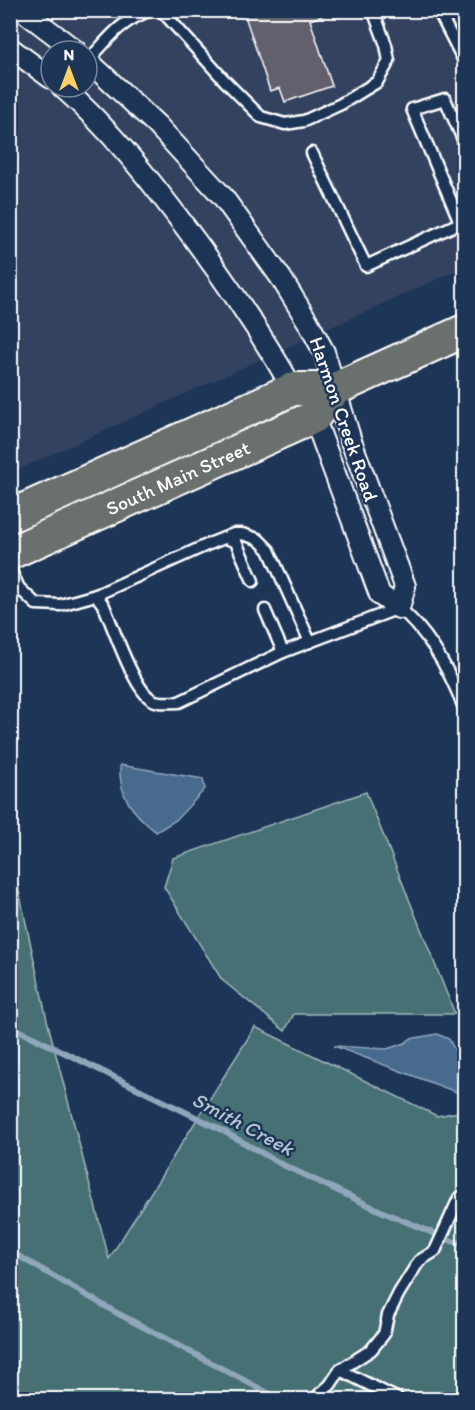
<svg xmlns="http://www.w3.org/2000/svg" width="475" height="1410" font-family="Itim,sans-serif">
  <style>
    .built { fill: #32425e; fill-rule: evenodd }
    .green { fill: #477074; stroke: #a3b8ba; stroke-width: 1.5 }
    .water { fill: #466b8e; stroke: #90a6bb; stroke-width: 1.5 }
    .lines { fill: none; stroke-linecap: round; stroke-linejoin: round }
    .stream { stroke: #90a6bb; stroke-width: 6 }
    .building { fill: #64616e; stroke: #fff; stroke-width: 1.5 }
    .lane-casing { stroke: #fff; stroke-width: 15 }
    .street-casing { stroke: #fff; stroke-width: 24 }
    .primary-casing { stroke: #fff; stroke-width: 36 }
    .lane { stroke: #1d3557; stroke-width: 10 }
    .street { stroke: #1d3557; stroke-width: 20 }
    .primary { stroke: #6b706d; stroke-width: 32 }
    .labels { text-anchor: middle; stroke-width: 5; stroke-linejoin: round; paint-order: stroke }
    .street-label { font-size: 20px; fill: #fff; stroke: #1d3557 }
    .water-label { font-size: 21px; font-style: italic; fill: #b5c4d2; stroke: #1d3557 }
  </style>
  <rect width="100%" height="100%" fill="#1d3557"/>
  <filter id="ink" filterUnits="userSpaceOnUse"><feTurbulence type="fractalNoise" baseFrequency=".0167" numOctaves="2"/><feDisplacementMap in="SourceGraphic" scale="12" xChannelSelector="R" yChannelSelector="G"/><feConvolveMatrix kernelMatrix="1 2 1 2 8 2 1 2 1" color-interpolation-filters="sRGB"/></filter>
  <g filter="url(#ink)">
    <!-- built -->
    <path class="built" d="M10,11H464V267L11,473ZM51,51H87V87H51Z"/>
    <!-- green -->
    <g class="green">
      <path d="M366,792L455,1014H294L285,1031L222,980L164,887L173,858Z"/>
      <path d="M10,876L16,877L47,1020L109,1259L255,1027L437,1116L464,1111V1399H11Z"/>
    </g>
    <!-- water -->
    <g class="water">
      <path d="M120,765L203,779L205,789L176,820L156,832C133,813 118,796 120,765Z"/>
      <path d="M437,1034L449,1039L464,1068V1091L456,1092L334,1046L387,1049L405,1043L410,1039Z"/>
    </g>
    <g class="lines">
      <!-- stream -->
      <g class="stream">
        <path d="M10,1026L218,1128L281,1164L383,1212L452,1241L464,1244"/>
        <path d="M10,1251L117,1313L281,1400"/>
      </g>
    </g>
    <!-- building -->
    <path class="building" d="M262,10H338L310,20L332,86L285,102L280,88L270,91L245,16Z"/>
    <g class="lines">
      <!-- lane casing -->
      <g class="lane-casing">
        <g id="lane">
          <path d="M161,10L225,81L261,117L285,124L304,121L341,104L377,82L389,61L386,45L373,10"/>
          <path d="M438,10L464,61"/>
          <path d="M88,61C110,37 119,22 151,10"/>
          <path d="M312,153L366,266L464,221"/>
          <path d="M460,222L412,109L445,99L464,142"/>
          <path d="M226,538L236,542L253,581"/>
          <path d="M10,569L19,588L36,604L60,605L96,595L104,606C113,627 134,689 151,699C158,704 170,702 179,702L283,652L399,608C429,632 450,672 464,708"/>
          <path d="M96,595L209,544L234,534H242L258,539L269,550L310,642"/>
          <path d="M265,610L283,652"/>
          <path d="M340,1370L400,1400"/>
          <path d="M313,1400L330,1385L340,1370L371,1350L384,1334L388,1315L399,1293L419,1261L435,1251L459,1198L464,1196"/>
        </g>
      </g>
      <!-- street casing -->
      <g class="street-casing">
        <g id="street">
          <path d="M22,10L76,51"/>
          <path d="M10,48L51,78"/>
          <path d="M87,60L157,125L223,197L281,278L308,322L324,352L351,441L405,586L399,608L380,595L314,417"/>
          <path d="M62,87C110,129 148,177 186,228C225,280 261,333 293,389"/>
        </g>
      </g>
      <!-- primary casing -->
      <g class="primary-casing">
        <g id="primary">
          <path d="M10,516L293,389H335L464,331"/>
          <path id="s1" d="M10,553L314,417L335,389"/>
        </g>
      </g>
      <!-- lane -->
      <use href="#lane" class="lane"/>
      <!-- street -->
      <use href="#street" class="street"/>
      <!-- primary -->
      <use href="#primary" class="primary"/>
    </g>
  </g>
  <g class="labels">
    <!-- street labels -->
    <g class="street-label">
      <text transform="translate(344 419) rotate(71)" y="7">Harmon Creek Road</text>
      <text dy="7" stroke="none"><textPath href="#s1" startOffset="184">South Main Street</textPath></text>
    </g>
    <!-- water labels -->
    <g class="water-label">
      <text transform="translate(243 1124) rotate(28)" y="7">Smith Creek</text>
    </g>
  </g>
  <!-- margin -->
  <rect width="475" height="1410" fill="none" stroke="#1d3557" stroke-width="36"/>
  <rect x="18" y="18" width="439" height="1374" fill="none" stroke="#fff" stroke-width="2" filter="url(#ink)"/>
  <!-- north arrow -->
  <g transform="translate(69 69)"><circle r="28" fill="#1d3557" stroke="#77869a" stroke-width="1.5"/>
  <path d="M0-4.5L10 22L0 15L-10 22Z" fill="#ffd166"/>
  <text y="-9" font-size="16" font-weight="bold" text-anchor="middle" fill="#ffffff">N</text>
  </g>
</svg>
